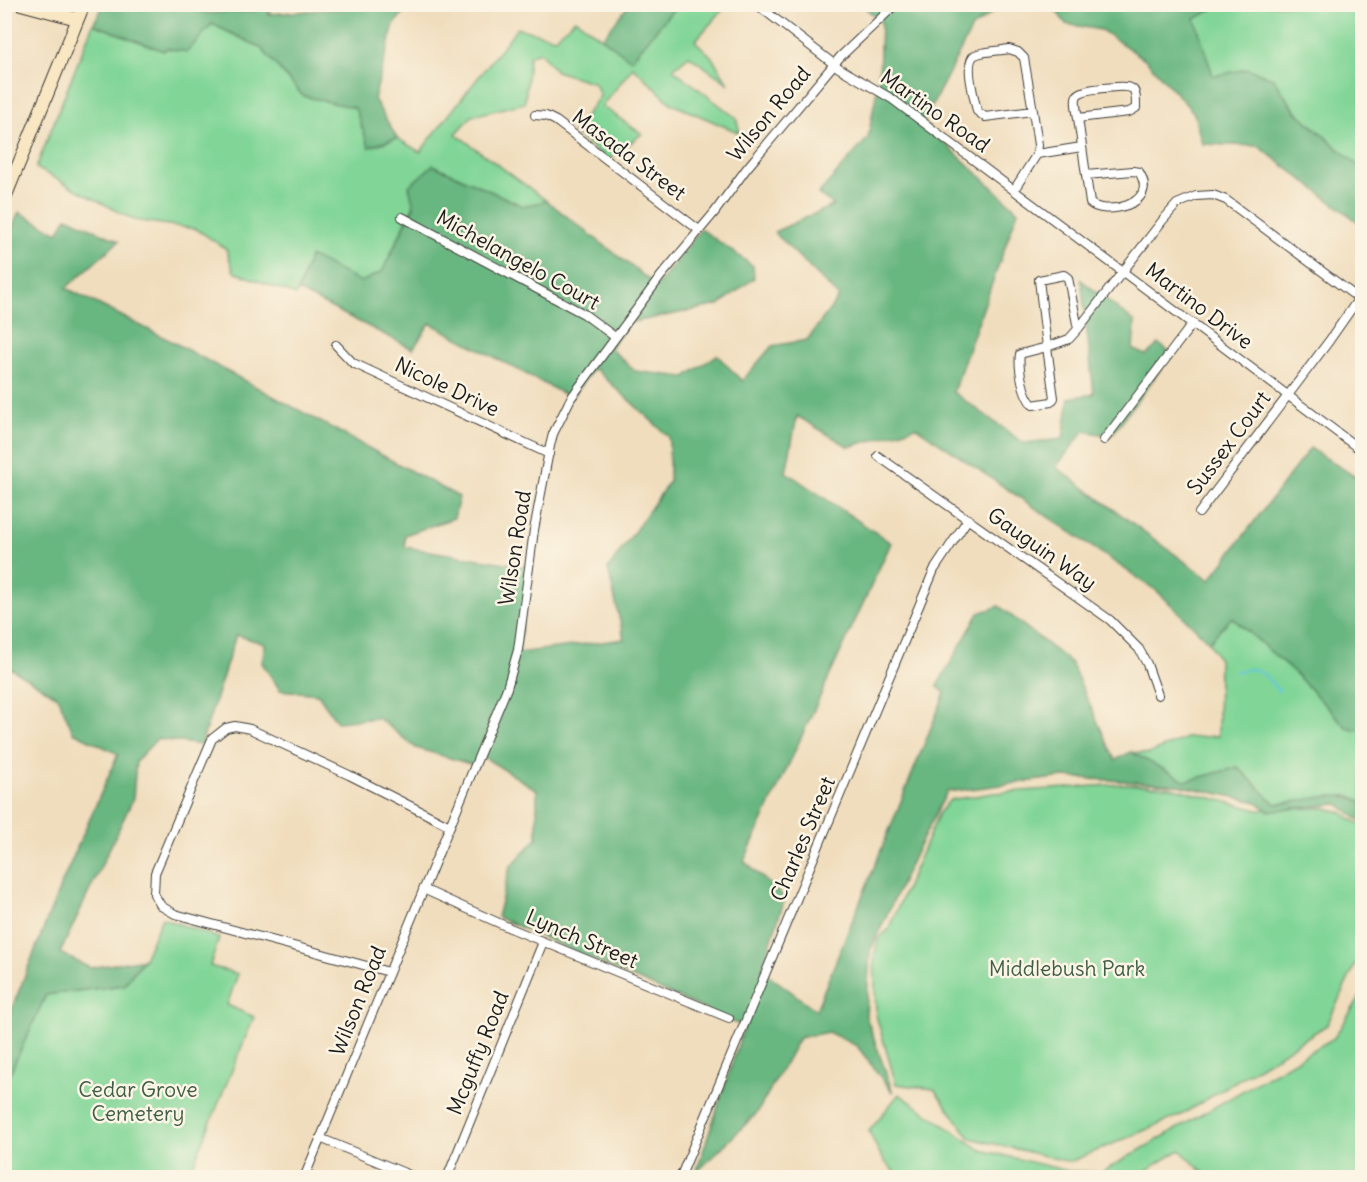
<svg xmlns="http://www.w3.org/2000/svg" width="1367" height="1182" font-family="Delius,sans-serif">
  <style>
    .green { fill: #81d597; stroke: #4e785a; stroke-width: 1.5 }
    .forest { fill: #68b680; stroke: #42694e; stroke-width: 1.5 }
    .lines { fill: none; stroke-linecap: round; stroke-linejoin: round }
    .stream { stroke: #61c7de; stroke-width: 2 }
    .street-casing { stroke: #3c3934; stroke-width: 10 }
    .secondary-casing { stroke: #3c3934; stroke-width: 14 }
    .street { stroke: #fff; stroke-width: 8 }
    .secondary { stroke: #f9e7c3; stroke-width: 12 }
    .labels { text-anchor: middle; stroke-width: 5; stroke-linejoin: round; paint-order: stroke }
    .street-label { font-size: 21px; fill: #1c1c1c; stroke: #fcf5e5 }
    .park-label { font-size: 21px; fill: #3f5d47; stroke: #fcf5e5 }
  </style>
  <rect width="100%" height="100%" fill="#fcf5e5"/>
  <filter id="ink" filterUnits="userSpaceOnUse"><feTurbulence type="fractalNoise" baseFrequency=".0167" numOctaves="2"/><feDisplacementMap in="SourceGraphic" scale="12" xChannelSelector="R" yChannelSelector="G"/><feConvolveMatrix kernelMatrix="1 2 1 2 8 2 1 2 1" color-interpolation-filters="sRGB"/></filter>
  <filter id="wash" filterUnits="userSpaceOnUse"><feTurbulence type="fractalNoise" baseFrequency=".008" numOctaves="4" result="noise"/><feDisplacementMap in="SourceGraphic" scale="24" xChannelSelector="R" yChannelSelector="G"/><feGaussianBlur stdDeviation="1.35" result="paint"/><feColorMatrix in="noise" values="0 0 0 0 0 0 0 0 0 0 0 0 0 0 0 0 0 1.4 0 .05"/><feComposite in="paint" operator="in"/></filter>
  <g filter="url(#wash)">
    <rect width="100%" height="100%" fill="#f0ddbd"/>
    <!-- green -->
    <g class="green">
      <path d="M677,5H727L695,41L711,56L729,84L689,56L673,69L736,118L740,133L672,104L633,67L602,106L642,134L608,160L573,132L600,96L595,83L556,71L540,52L529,56L525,103L472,116L456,134L547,201L523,206L433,165L382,272L361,282L310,257L296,295L234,272L226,249L196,229L134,220L36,168L93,24L164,51L166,48L187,51L212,24L260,47L303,96L355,107L369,147L397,138L420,152L517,28L555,38L575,19L631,59Z"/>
      <path d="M1219,5H1362V169L1295,110L1273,78L1248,69L1213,76L1194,19Z"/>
      <path d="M1231,617L1294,672L1347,728L1362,730V802L1349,795L1274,804L1238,767L1186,781H1162L1131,752L1148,754L1186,738L1218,736L1219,660L1209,642Z"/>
      <path d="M1125,784L1170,787L1258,810L1324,808L1341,812L1362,826V950L1327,1025L1181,1115L1070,1162L970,1138L934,1089L896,1084L876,1015L874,956L878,939L888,930L939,813L950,800L993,793Z"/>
      <path d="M162,918L219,938L210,966L238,974L227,1005L254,1017L188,1177L5,1178V1084L46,995L124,985L144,959Z"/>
      <path d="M1362,994V1177H1208L1180,1150L1136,1177H909C885,1173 878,1150 869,1131L899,1094L981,1150L1068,1171L1102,1172L1334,1038Z"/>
    </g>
    <!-- forest -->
    <g class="forest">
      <path d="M104,5H196L206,13L255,11L259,5H275L268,14L346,8L348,5H410L394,24L374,99L397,138L369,147L355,108L303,96L260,47L212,24L187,52L166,48L164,51L93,24Z"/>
      <path d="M629,5H677L631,60L602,38Z"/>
      <path d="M862,5H1002L972,28L923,123L1018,211L953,392L1024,443L1063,439L1069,398L1094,394L1081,280L1135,322L1133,349L1146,355L1159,344L1172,354L1111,436L1084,431L1056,467L1210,580L1310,448L1362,481V730L1347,728L1294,672L1232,617L1209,642L1157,591L916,427L849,447L797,416L786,472L891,543L744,861L785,898L762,970L816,1010L945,693L937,686L979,613L999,606L1071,663L1115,760L1131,752L1186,781L1238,767L1275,804C1303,803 1336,788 1362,802V822L1338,804L1268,811L1257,802L1178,785L1064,777L947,792L915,854L870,951L866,1016L893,1093L857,1046L828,1032L799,1038L757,1113L696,1173L744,1027L497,917L510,867L537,838V790L482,756L477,766L416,748L378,718L337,722L318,694L280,690L262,663L265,644L236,635L201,745L157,739L136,761L133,799L60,953L90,968L144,959L124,985L46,995L5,1084V1026L60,887L118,754L73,732L58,697L5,665L4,248L19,212L58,233L67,217L119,241L66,288L173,342L459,497L454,518L405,535V547L530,567L518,653L624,639L608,569L669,482V437L594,368L571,398L430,323L413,349L298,291L310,256L361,282L382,272L414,207L409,186L433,165L523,206L547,201L657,286L701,229L753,266L754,278L719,305L629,323L610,348L635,371L685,377L717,355L742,381L772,346L807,340L839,297L774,232L834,205L818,194L868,138L879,78L881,22Z"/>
      <path d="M1052,5H1219L1195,19L1213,76L1248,69L1273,78L1295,111L1362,169V225L1258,146L1202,144L1194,113L1146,60L1101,30L1066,24Z"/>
    </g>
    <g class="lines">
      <!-- stream -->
      <path class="stream" d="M1235,672C1260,664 1263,674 1279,691"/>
    </g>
  </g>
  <g filter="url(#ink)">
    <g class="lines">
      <!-- street casing -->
      <g class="street-casing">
        <g id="street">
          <path d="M756,4L839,68L892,99L1362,451"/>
          <path d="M1009,49L1018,52L1024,58L1033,111L985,117L977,111C975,100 963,62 975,55C984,51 999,51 1009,49Z"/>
          <path d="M1116,87C1136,86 1136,89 1136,108L1129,112L1078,118C1077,112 1075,104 1076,98C1078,88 1107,88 1116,87Z"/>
          <path d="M1033,111L1038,145L1037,154"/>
          <path d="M535,115L546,116L556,121L699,230"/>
          <path d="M1078,118L1086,175"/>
          <path d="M1133,171L1139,172C1161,206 1102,216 1090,203L1086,175Z"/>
          <path d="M1014,190L1037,154L1082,147"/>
          <path d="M402,217L584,314L615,337"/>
          <path d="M1078,329L1068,278L1064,275L1039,280L1047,347L1069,339L1078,329L1163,220L1177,204L1196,196L1213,195L1226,200L1362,301"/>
          <path d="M336,345L353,363L549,454"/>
          <path d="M1047,347L1054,398L1051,402L1033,405C1023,396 1018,367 1020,354Z"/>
          <path d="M1104,440L1193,323"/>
          <path d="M878,456L1110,620L1139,649L1147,664L1158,695"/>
          <path d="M1199,513L1329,341L1359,298"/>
          <path d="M423,889L510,928L729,1018"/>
          <path d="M389,972L175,914L161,906L154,894L155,873L212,739L226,728L235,726L250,729L349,775L450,826"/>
          <path d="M320,1138L417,1178"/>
          <path d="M304,1178L507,688L518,650L534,530L550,446L553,434L571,398L661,276L714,213L747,168L840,57L896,4"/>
          <path d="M447,1178L543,942"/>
          <path d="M680,1178L934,570L968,519"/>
        </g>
      </g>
      <!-- secondary casing -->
      <g class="secondary-casing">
        <g id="secondary">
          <path d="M21,4L77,19"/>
          <path d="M49,9L71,4"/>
          <path d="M4,200L84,4"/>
        </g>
      </g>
      <!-- street -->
      <use href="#street" class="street"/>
      <!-- secondary -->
      <use href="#secondary" class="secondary"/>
    </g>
  </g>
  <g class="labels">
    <!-- street labels -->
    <g class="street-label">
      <text transform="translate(935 111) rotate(35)" y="7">Martino Road</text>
      <text transform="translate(769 114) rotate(-50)" y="7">Wilson Road</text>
      <text transform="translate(629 155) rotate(37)" y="7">Masada Street</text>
      <text transform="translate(518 260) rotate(29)" y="7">Michelangelo Court</text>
      <text transform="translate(1199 306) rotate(37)" y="7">Martino Drive</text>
      <text transform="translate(447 387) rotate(25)" y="7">Nicole Drive</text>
      <text transform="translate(1229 443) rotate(-53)" y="7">Sussex Court</text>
      <text transform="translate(515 548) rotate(-81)" y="7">Wilson Road</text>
      <text transform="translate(1042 549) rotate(35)" y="7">Gauguin Way</text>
      <text transform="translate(803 839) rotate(-67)" y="7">Charles Street</text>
      <text transform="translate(582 939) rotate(23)" y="7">Lynch Street</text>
      <text transform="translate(358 1001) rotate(-68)" y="7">Wilson Road</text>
      <text transform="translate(478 1053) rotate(-68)" y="7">Mcguffy Road</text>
    </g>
    <!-- park labels -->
    <g class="park-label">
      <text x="1067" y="976">Middlebush Park</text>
      <text x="138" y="1097">Cedar Grove<tspan x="138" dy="24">Cemetery</tspan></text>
    </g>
  </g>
  <!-- margin -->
  <rect width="1367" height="1182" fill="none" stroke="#fcf5e5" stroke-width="24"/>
</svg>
